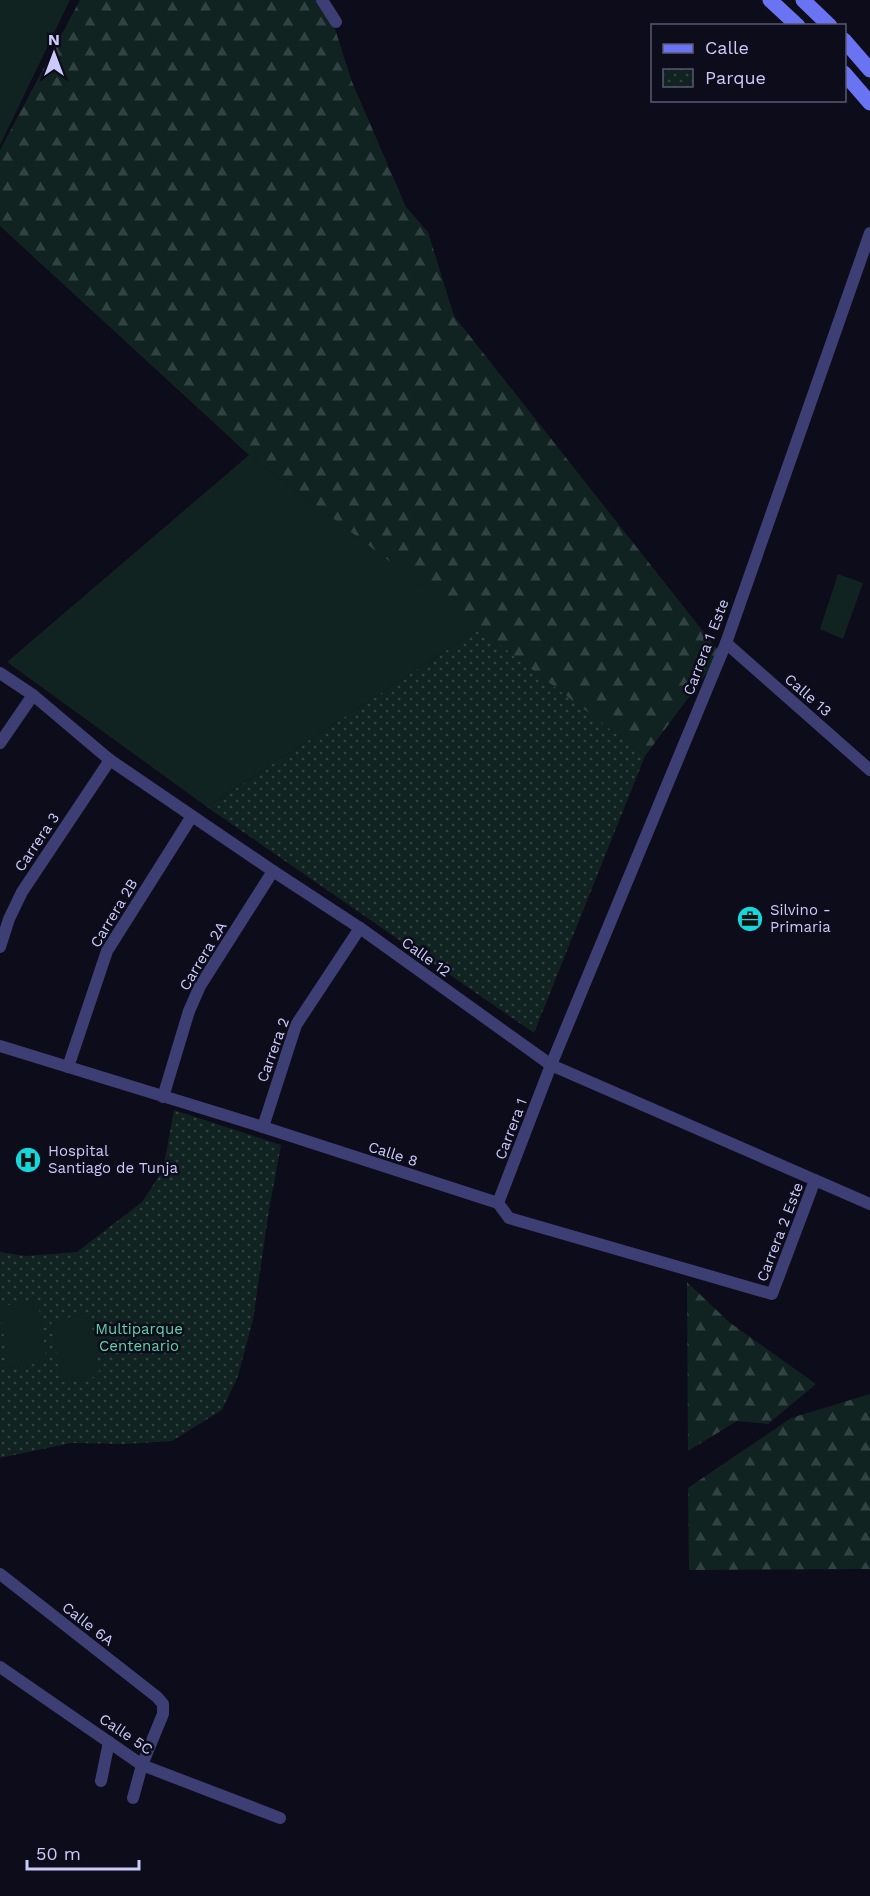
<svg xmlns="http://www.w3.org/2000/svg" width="870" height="1896" font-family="'Work Sans',sans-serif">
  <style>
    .forest { fill: url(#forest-firs) }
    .park { fill: url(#park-dots) }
    .pitch { fill: #102321 }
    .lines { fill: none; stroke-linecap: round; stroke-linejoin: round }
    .minor { stroke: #3c3e74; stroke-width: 12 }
    .secondary { stroke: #6a73f1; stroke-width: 15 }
    .labels { text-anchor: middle; stroke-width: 5; stroke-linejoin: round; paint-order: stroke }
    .street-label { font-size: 15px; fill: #cbcafa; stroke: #0d0c1a }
    .poi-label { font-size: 15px; fill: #cbcafa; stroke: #0d0c1a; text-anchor: start }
    .park-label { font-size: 15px; fill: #5fd1aa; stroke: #0d0c1a }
  </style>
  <defs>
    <pattern id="forest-firs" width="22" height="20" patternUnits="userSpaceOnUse" patternTransform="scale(1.5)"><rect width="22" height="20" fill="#102321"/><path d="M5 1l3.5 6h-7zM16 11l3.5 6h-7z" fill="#314242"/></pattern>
    <pattern id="park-dots" width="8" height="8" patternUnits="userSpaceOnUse" patternTransform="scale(1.5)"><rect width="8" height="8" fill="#102321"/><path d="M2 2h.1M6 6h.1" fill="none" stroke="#314242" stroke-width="1.8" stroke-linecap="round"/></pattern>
  </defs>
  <rect width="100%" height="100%" fill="#0d0c1a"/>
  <!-- forest -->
  <g class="forest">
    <path d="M80,0H321L329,10L352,82L406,207L428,232L454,316L721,654L645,756L249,455L0,226V150Z"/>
    <path d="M687,1282L729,1322L816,1384L768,1424L737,1421L688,1451Z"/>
    <path d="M870,1394V1569L689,1570L688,1488L791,1418Z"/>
  </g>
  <!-- park -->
  <g class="park">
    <path d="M479,629L645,756L534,1033L207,807Z"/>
    <path d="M174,1110L281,1145L269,1210L253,1320L238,1376L222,1410L172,1441L126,1444L71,1443L0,1458V1252L26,1256L77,1252L142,1202L163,1170Z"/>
  </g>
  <!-- pitch -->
  <g class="pitch">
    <path d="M0,0H70L0,145Z"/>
    <path d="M249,455L479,629L207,807L7,662Z"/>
    <path d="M838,574L863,583L843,639L820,629Z"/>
    <path d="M38,1301L47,1362L8,1368L0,1306Z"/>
    <path d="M90,1314L100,1376L61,1382L51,1320Z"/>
  </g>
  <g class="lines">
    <!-- minor -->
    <g class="minor">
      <path d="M322,0L336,22"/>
      <path d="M726,643L870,770"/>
      <path d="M0,673L33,695L110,760L273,871L360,928L551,1065L870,1204"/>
      <path d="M0,743L33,695"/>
      <path d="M0,947L9,919L22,892L110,760"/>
      <path d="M0,1046L263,1127L498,1203L509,1218L772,1294L815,1180"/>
      <path d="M68,1067L107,951L192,816"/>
      <path d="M163,1097L189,1011L200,986L273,871"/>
      <path d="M263,1127L296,1025L360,928"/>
      <path d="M498,1203L551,1065L726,643L870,233"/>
      <path d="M0,1574L157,1697L163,1704V1714L142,1765L133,1798"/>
      <path d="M0,1667L142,1765L280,1818"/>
      <path d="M101,1781L109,1742"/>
    </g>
    <!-- secondary -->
    <g class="secondary">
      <path d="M770,0L798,26"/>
      <path d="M803,0L830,26"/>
      <path d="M844,40L870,70"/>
      <path d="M844,73L870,103"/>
    </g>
  </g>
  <!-- icons -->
  <defs>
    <g id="office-disc" transform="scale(1.35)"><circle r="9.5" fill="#15d8db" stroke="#0d0c1a"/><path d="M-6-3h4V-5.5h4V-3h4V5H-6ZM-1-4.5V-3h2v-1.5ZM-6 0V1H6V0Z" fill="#111"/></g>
    <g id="hospital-disc" transform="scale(1.35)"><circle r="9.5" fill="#15d8db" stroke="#0d0c1a"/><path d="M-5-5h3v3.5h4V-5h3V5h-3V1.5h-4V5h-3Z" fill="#111"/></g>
  </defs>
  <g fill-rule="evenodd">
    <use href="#office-disc" x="750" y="919"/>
    <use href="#hospital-disc" x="28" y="1160"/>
  </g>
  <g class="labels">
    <!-- street labels -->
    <g class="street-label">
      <text transform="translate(706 647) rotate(-69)" y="5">Carrera 1 Este</text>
      <text transform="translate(808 695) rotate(41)" y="5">Calle 13</text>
      <text transform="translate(37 842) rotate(-56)" y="5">Carrera 3</text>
      <text transform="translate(114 913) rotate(-59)" y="5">Carrera 2B</text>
      <text transform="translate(203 956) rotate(-59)" y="5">Carrera 2A</text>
      <text transform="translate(426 957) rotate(36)" y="5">Calle 12</text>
      <text transform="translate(273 1050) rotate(-70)" y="5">Carrera 2</text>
      <text transform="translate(511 1129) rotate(-69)" y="5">Carrera 1</text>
      <text transform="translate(393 1154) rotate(18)" y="5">Calle 8</text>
      <text transform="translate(780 1232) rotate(-69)" y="5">Carrera 2 Este</text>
      <text transform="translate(88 1624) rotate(38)" y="5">Calle 6A</text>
      <text transform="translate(126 1734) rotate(34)" y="5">Calle 5C</text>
    </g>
    <!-- poi labels -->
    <g class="poi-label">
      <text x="770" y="915">Silvino -<tspan x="770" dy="17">Primaria</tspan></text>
      <text x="48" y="1156">Hospital<tspan x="48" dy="17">Santiago de Tunja</tspan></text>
    </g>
    <!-- park labels -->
    <g class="park-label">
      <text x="139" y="1334">Multiparque<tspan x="139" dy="17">Centenario</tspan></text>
    </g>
  </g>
  <!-- legend -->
  <rect x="651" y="24" width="195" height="78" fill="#0d0c1a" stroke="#595874" stroke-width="1.5"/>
  <rect x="663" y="44" width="30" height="9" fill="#6a73f1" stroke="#595874" stroke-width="1.5"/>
  <text x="705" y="54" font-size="18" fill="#cbcafa">Calle</text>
  <rect x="663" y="69" width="30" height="18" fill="url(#park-dots)" stroke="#595874" stroke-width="1.5"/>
  <text x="705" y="84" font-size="18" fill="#cbcafa">Parque</text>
  <!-- north arrow -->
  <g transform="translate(54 54)" stroke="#0d0c1a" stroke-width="4.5" paint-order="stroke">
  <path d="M0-4.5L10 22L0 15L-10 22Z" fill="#cbcafa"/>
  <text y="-9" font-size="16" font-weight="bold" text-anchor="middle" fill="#cbcafa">N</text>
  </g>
  <!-- scale -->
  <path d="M27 1860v9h112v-9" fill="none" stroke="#cbcafa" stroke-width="3"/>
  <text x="36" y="1860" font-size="18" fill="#cbcafa" stroke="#0d0c1a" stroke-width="4.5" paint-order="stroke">50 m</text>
</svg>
